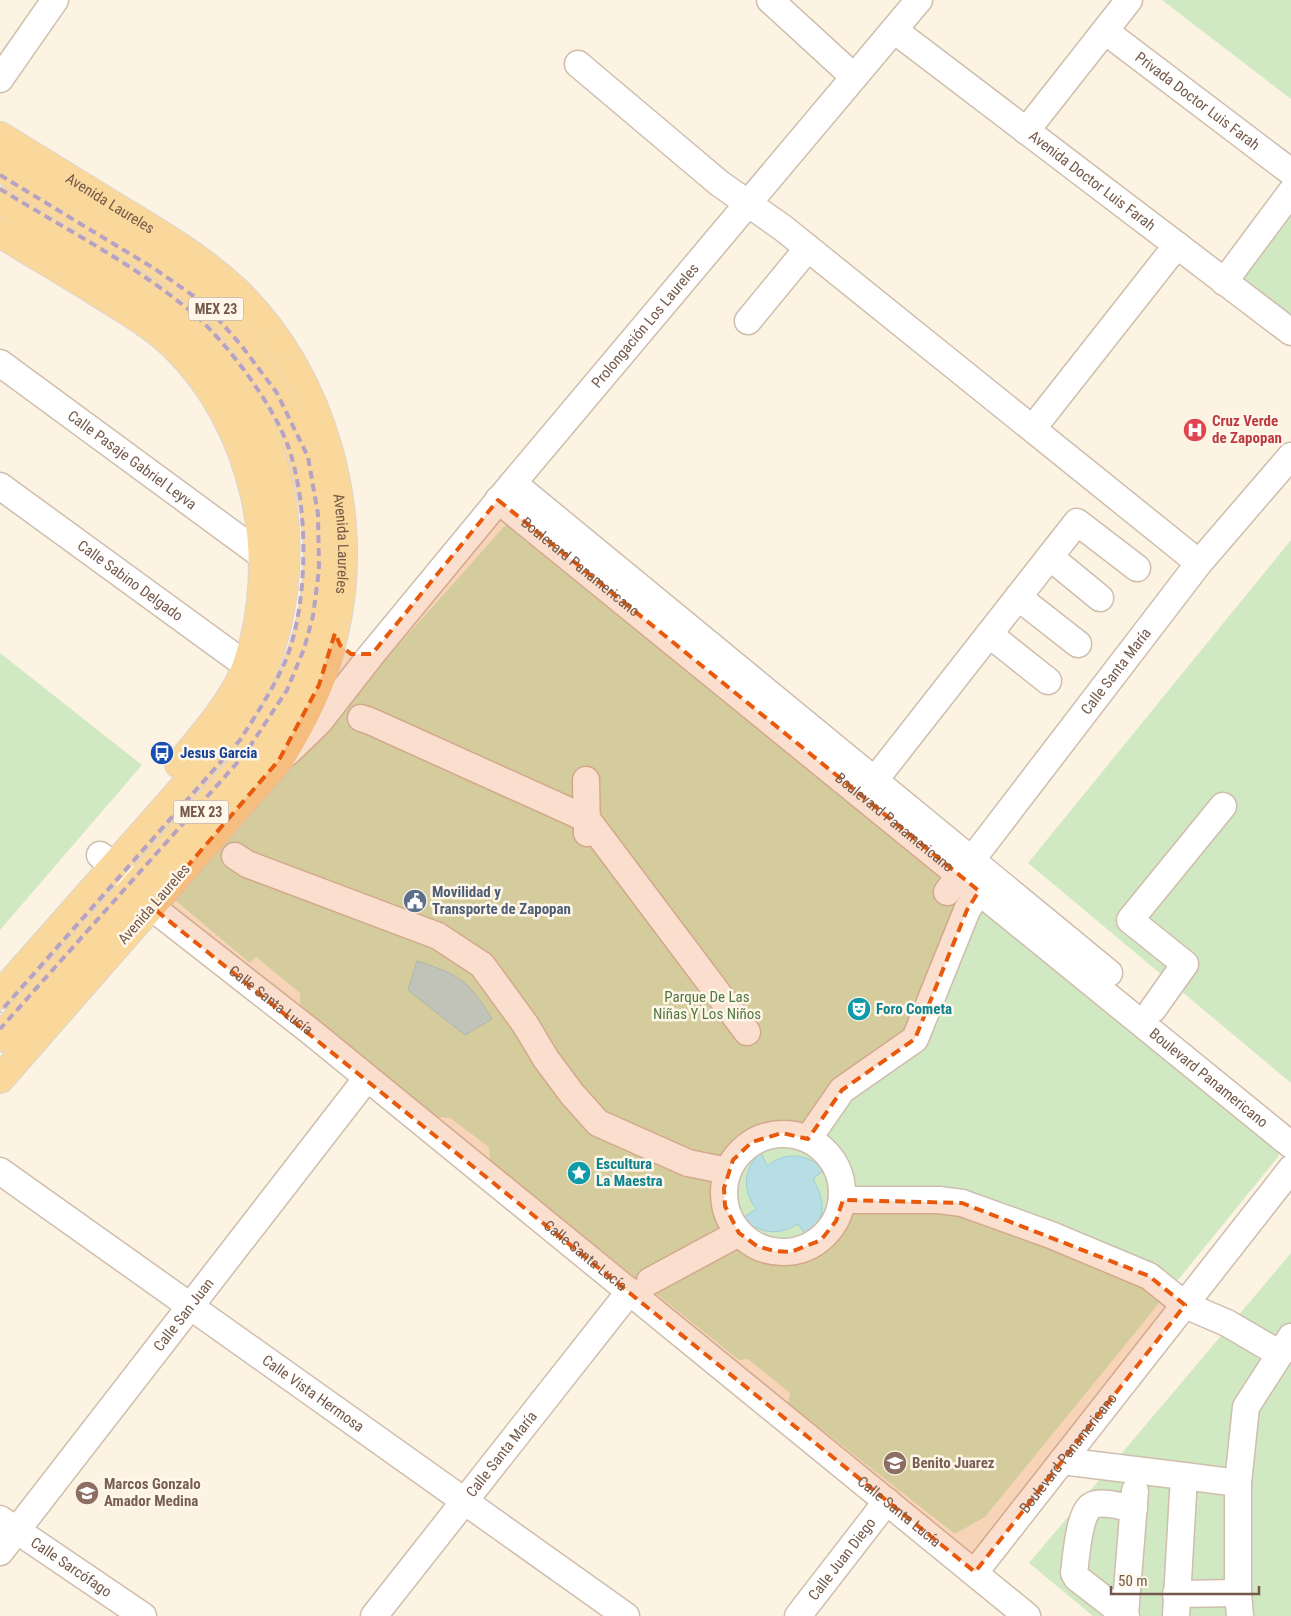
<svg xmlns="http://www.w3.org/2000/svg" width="1291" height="1616" font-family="'Roboto Condensed',sans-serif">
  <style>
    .green { fill: #d1e9c2 }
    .water { fill: #b8dee5; stroke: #9fcdd7 }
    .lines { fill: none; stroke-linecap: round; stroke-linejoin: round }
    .minor-casing { stroke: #cfbdad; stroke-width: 29 }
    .major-casing { stroke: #dbd4d0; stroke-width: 30 }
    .minor { stroke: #fff; stroke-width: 26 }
    .major { stroke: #fad89c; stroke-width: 28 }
    .rail { stroke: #b5a2c5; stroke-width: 4; stroke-dasharray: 8 5; stroke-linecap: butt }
    .marked { fill: #e8590c; fill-opacity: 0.2; stroke: #e8590c; stroke-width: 4; stroke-dasharray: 10 6; stroke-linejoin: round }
    .labels { text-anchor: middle; stroke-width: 5; stroke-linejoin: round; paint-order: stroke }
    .shield { fill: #fff7e9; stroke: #9e887a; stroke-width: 1 }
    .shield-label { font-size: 14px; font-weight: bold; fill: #74594a }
    .street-label { font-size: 15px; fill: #74594a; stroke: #fff7e9 }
    .health-label { font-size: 15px; font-weight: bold; fill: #be3a42; stroke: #fff7e9; text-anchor: start }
    .transit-label { font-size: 15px; font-weight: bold; fill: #164399; stroke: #fff7e9; text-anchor: start }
    .service-label { font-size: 15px; font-weight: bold; fill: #4e5e75; stroke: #fff7e9; text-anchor: start }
    .park-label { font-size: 15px; fill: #527942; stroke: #fff7e9 }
    .culture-label { font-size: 15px; font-weight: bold; fill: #0d838f; stroke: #fff7e9; text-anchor: start }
    .education-label { font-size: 15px; font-weight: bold; fill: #785e54; stroke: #fff7e9; text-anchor: start }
  </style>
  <rect width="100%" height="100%" fill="#fcf3e3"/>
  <!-- green -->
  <g class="green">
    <path d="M1162,0H1291V99Z"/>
    <path d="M1291,210V319L1239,279Z"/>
    <path d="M510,520L1281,1141L1278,1157L985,1517L955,1534L788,1403L790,1393L748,1359L739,1360L490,1161L489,1147L450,1118L437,1117L300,1005V993L256,957L250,963L176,901L179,891Z"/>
    <path d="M1291,540V1083L1028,863Z"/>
    <path d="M0,653L142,765L0,930Z"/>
    <path d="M1291,1253V1616H1093L1029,1563Z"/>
  </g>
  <!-- water -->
  <g class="water">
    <path d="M417,961C460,975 468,980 492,1019L465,1035L408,990Z"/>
    <path d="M761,1153L767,1166C786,1151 807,1153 824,1170L813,1179C825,1201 828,1218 806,1235L798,1224C779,1236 759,1234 743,1218L756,1209C742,1190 743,1168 761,1153Z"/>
  </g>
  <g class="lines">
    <!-- minor casing -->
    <g class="minor-casing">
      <g id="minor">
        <path d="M770,0L854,77"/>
        <path id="s1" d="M894,30L1291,332"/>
        <path id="s2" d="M1105,31L1291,172"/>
        <path d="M578,64L719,183L783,228L1199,563"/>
        <path d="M0,79L55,0"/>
        <path d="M1026,131L1129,0"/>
        <path d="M1224,282L1291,192"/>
        <path d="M748,321L808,248"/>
        <path id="s3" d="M0,363L264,557"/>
        <path d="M1033,428L1177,245"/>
        <path d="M513,483L1109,973"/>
        <path id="s4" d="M0,486L261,676"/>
        <path id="s5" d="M498,500L1291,1145"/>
        <path d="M1050,557L1100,598"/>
        <path d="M1018,597L1078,644"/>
        <path d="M989,634L1048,681"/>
        <path d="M361,718L370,721L587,819L747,1032"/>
        <path id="s6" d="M287,753L319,722L372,654L513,483L919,0"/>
        <path d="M586,780L587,833"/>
        <path d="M874,781L1077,522L1137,568"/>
        <path id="s7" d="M100,855L135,884L158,912L310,1031L1027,1616"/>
        <path d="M235,856L247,864L438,936L482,965L525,1024L546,1059L572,1094L598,1123L688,1163L728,1171"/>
        <path id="s8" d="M947,892L1199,563L1291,456"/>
        <path d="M1153,1009L1185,964L1130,920L1223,806"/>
        <circle cx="783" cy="1193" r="59"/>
        <path d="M808,1139L842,1090L915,1039L967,910L979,891"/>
        <path id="s9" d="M0,1171L626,1616"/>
        <path d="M843,1200H939L962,1203L1051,1235L1149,1276L1185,1305L1227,1323L1280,1354"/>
        <path d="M650,1281L739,1233"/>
        <path d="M1062,1461L1184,1476L1176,1616"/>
        <path d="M1184,1476L1238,1483V1593L1240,1616"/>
        <path d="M1238,1483L1246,1407L1291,1337"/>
        <path id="s10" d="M0,1519L143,1616"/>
        <path id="s11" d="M0,1552L367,1078"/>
        <path id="s12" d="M975,1572L1291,1169"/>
        <path d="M1176,1594L1238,1593"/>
        <path d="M1125,1615L1135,1491"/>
        <path id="s13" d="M374,1616L630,1291"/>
        <path id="s14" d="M798,1616L887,1501"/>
        <path d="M1126,1616L1077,1578L1074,1573C1076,1559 1079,1513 1091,1506C1101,1500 1122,1507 1134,1508"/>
      </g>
    </g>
    <!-- major casing -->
    <g class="major-casing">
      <g id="major">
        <path id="s15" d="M0,136C41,161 82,186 122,211C162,235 202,259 236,291C324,375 362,517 334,633C324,680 304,720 279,760L0,1079"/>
        <path d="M0,167C39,191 78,215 117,239C153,260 190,281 219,312C294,391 337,519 309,627C296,679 273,724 241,767L0,1038"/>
        <path d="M0,201C37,223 73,246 110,268C133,283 158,296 179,314C302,423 319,602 228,737L0,995"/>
        <path d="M0,233C32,253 65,272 97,292C124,309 151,324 174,346C255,425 284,558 247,665C235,699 202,737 179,764"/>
      </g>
    </g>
    <!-- minor -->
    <use href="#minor" class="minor"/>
    <!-- major -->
    <use href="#major" class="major"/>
    <!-- rail -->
    <g class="rail">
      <path d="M0,175L155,269L205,304L241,345L277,393L308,457L318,514L319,570L313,616L304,649L287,690L245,754L0,1029"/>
      <path d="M0,189C65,229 136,265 194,314C227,343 273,404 288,446C309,504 309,605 285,662C273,689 256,715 240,740L0,1012"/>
    </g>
  </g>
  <!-- marked area -->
  <path class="marked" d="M498,500L979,891L967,910L915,1039L842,1090L808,1139L782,1133L752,1142L733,1160L724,1188L725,1206L739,1233L757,1246L774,1251L791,1252L821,1240L836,1221L843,1200L962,1203L1149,1276L1185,1305L975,1572L158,912L154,905L279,760L319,685L335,633L340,645L351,654H372Z"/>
  <!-- icons -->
  <defs>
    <g id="hospital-disc" transform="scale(1.25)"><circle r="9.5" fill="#e0444e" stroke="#fff7e9"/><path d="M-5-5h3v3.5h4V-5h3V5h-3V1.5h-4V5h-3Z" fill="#fff"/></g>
    <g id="bus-disc" transform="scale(1.25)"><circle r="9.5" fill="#1a4fb4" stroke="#fff7e9"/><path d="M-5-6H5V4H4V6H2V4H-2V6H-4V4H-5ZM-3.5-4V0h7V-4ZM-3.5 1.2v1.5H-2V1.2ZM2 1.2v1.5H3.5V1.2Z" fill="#fff"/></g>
    <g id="civic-disc" transform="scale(1.25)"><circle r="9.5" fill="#5c6f8a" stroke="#fff7e9"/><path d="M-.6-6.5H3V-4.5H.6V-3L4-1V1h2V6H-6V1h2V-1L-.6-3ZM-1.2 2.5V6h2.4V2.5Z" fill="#fff"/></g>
    <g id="theatre-disc" transform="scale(1.25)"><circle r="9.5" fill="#0f9aa8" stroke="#fff7e9"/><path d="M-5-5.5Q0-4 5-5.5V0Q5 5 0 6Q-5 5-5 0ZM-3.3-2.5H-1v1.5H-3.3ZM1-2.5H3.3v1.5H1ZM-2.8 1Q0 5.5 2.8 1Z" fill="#fff"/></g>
    <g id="sight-disc" transform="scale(1.25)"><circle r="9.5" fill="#0f9aa8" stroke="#fff7e9"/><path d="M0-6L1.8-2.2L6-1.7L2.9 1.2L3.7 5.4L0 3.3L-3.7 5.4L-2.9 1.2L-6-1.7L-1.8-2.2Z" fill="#fff"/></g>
    <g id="school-disc" transform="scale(1.25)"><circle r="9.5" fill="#8d6e63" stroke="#fff7e9"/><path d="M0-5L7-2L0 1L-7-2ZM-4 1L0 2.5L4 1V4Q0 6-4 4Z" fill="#fff"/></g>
  </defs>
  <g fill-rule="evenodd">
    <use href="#hospital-disc" x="1195" y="430"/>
    <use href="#bus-disc" x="162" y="753"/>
    <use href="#civic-disc" x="415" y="901"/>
    <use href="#theatre-disc" x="859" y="1009"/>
    <use href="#sight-disc" x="579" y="1173"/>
    <use href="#school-disc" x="895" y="1463"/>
    <use href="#school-disc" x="87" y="1493"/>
  </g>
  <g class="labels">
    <!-- shield labels -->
    <g class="shield">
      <rect x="188.5" y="297.5" width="55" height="23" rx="4"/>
      <rect x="173.5" y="800.5" width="55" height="23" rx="4"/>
    </g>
    <g class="shield-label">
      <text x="216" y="314">MEX 23</text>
      <text x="201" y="817">MEX 23</text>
    </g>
    <!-- street labels -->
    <g class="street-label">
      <text dy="5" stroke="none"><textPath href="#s2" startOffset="116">Privada Doctor Luis Farah</textPath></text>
      <text dy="5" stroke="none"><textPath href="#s1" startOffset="249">Avenida Doctor Luis Farah</textPath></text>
      <text dy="5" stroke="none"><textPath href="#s15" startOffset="129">Avenida Laureles</textPath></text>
      <text dy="5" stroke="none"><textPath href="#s6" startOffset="558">Prolongación Los Laureles</textPath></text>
      <text dy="5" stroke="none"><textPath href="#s3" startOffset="164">Calle Pasaje Gabriel Leyva</textPath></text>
      <text dy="5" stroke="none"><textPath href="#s15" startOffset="564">Avenida Laureles</textPath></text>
      <text dy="5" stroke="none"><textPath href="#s5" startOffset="106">Boulevard Panamericano</textPath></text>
      <text dy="5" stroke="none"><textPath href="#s4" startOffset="161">Calle Sabino Delgado</textPath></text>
      <text dy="5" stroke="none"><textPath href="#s8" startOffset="278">Calle Santa María</textPath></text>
      <text dy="5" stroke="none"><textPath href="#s5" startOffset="511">Boulevard Panamericano</textPath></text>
      <text transform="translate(154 904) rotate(-49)" y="5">Avenida Laureles</text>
      <text dy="5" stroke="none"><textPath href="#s7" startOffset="225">Calle Santa Lucía</textPath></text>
      <text dy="5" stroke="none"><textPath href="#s5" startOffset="916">Boulevard Panamericano</textPath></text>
      <text dy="5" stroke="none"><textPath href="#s7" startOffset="630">Calle Santa Lucía</textPath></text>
      <text dy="5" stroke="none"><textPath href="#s11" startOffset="300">Calle San Juan</textPath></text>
      <text dy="5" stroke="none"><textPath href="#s9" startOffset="384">Calle Vista Hermosa</textPath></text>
      <text dy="5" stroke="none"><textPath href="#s13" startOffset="206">Calle Santa María</textPath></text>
      <text dy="5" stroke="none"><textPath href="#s12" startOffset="151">Boulevard Panamericano</textPath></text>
      <text dy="5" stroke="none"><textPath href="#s7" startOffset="1035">Calle Santa Lucía</textPath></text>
      <text dy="5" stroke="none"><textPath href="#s14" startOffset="72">Calle Juan Diego</textPath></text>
      <text dy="5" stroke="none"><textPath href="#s10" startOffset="86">Calle Sarcófago</textPath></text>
    </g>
    <!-- health labels -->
    <g class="health-label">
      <text x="1212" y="426">Cruz Verde<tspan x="1212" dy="17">de Zapopan</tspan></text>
    </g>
    <!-- transit labels -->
    <g class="transit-label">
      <text x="180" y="758">Jesus Garcia</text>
    </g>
    <!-- service labels -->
    <g class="service-label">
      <text x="432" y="897">Movilidad y<tspan x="432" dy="17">Transporte de Zapopan</tspan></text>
    </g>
    <!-- park labels -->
    <g class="park-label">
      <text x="707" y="1002">Parque De Las<tspan x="707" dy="17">Niñas Y Los Niños</tspan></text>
    </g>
    <!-- culture labels -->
    <g class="culture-label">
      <text x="876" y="1014">Foro Cometa</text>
      <text x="596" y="1169">Escultura<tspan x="596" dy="17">La Maestra</tspan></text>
    </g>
    <!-- education labels -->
    <g class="education-label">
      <text x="912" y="1468">Benito Juarez</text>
      <text x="104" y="1489">Marcos Gonzalo<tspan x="104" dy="17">Amador Medina</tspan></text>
    </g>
  </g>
  <!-- scale -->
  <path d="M1111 1586v8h148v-8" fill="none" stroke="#74594a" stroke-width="2.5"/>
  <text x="1118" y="1586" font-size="15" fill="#74594a" stroke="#fff7e9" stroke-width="4" paint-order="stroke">50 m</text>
</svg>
